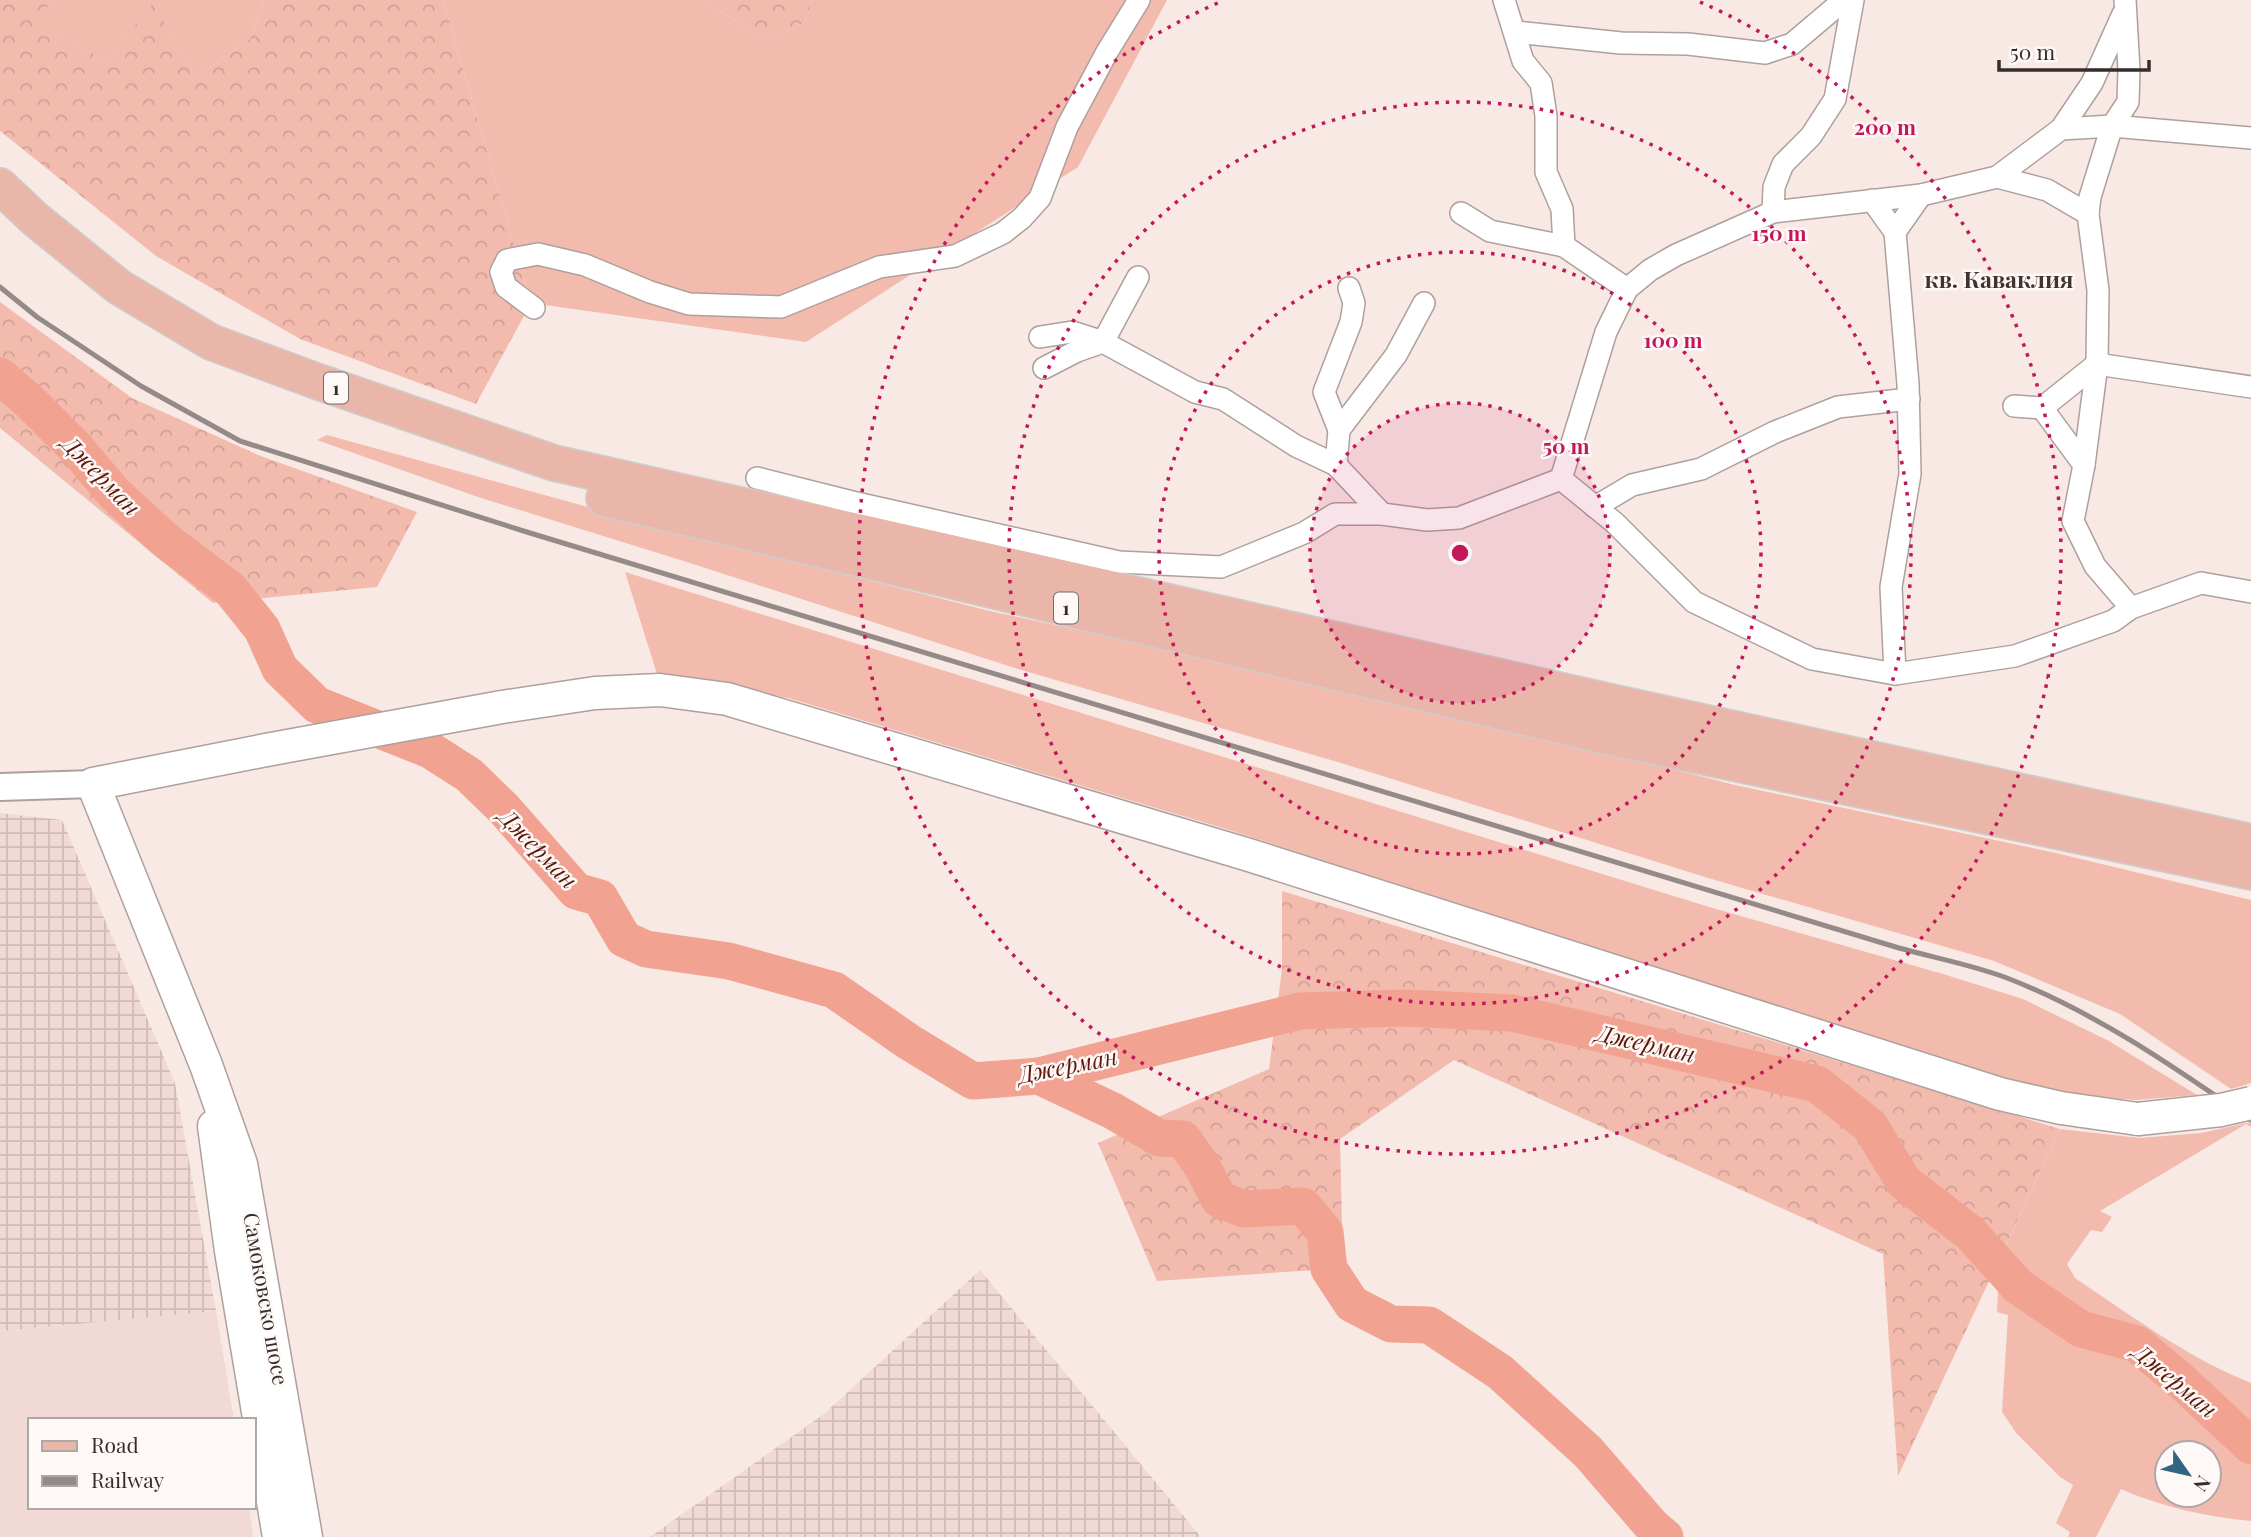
<svg xmlns="http://www.w3.org/2000/svg" width="2251" height="1537" font-family="'Playfair Display',serif">
  <style>
    .built { fill: #f1dad5 }
    .industrial { fill: url(#industrial-grid) }
    .grass { fill: #f3bbae; fill-rule: evenodd }
    .forest { fill: url(#forest-crowns) }
    .lines { fill: none; stroke-linecap: round; stroke-linejoin: round }
    .river { stroke: #f2a290; stroke-width: 37 }
    .minor-casing { stroke: #aea09c; stroke-width: 24 }
    .tertiary-casing { stroke: #aea09c; stroke-width: 30 }
    .secondary-casing { stroke: #aea09c; stroke-width: 35 }
    .primary-casing { stroke: #cecdcc; stroke-width: 38 }
    .minor { stroke: #fff; stroke-width: 21 }
    .tertiary { stroke: #fff; stroke-width: 26 }
    .secondary { stroke: #fff; stroke-width: 32 }
    .primary { stroke: #ebb6aa; stroke-width: 35 }
    .rail { stroke: #948a87; stroke-width: 5 }
    .secondary-bridge-casing { stroke: #aea09c; stroke-width: 35; stroke-linecap: butt }
    .secondary-bridge { stroke: #fff; stroke-width: 32 }
    .ring { fill: none; stroke: #c2185b; stroke-width: 3.5; stroke-dasharray: 3.5 7 }
    .labels { text-anchor: middle; stroke-width: 5; stroke-linejoin: round; paint-order: stroke }
    .shield { fill: #fef8f7; stroke: #706b69; stroke-width: 2 }
    .shield-label { font-size: 19px; font-weight: bold; fill: #332e2c }
    .street-label { font-size: 21px; fill: #332e2c; stroke: #fef8f7 }
    .neighbourhood-label { font-size: 23px; font-weight: bold; fill: #403431; stroke: #fef8f7 }
    .water-label { font-size: 23px; font-style: italic; fill: #5e180a; stroke: #fef8f7 }
    .centre { fill: #c2185b; stroke: #fef8f7; stroke-width: 3.5 }
    .ring-label { font-size: 21px; text-anchor: middle; font-weight: bold; fill: #c2185b; stroke: #fef8f7; stroke-width: 5; stroke-linejoin: round; paint-order: stroke }
  </style>
  <defs>
    <pattern id="industrial-grid" width="8" height="8" patternUnits="userSpaceOnUse" patternTransform="scale(1.75)"><rect width="8" height="8" fill="#f1dad5"/><path d="M0 4h8M4 0v8" fill="none" stroke="#cfbbb7"/></pattern>
    <pattern id="forest-crowns" width="20" height="18" patternUnits="userSpaceOnUse" patternTransform="scale(1.75)"><rect width="20" height="18" fill="#f3bbae"/><path d="M2 6a3 3 0 1 1 6 0M12 15a3 3 0 1 1 6 0" fill="none" stroke="#d1a196"/></pattern>
  </defs>
  <rect width="100%" height="100%" fill="#f8e9e5"/>
  <!-- built -->
  <path class="built" d="M216,1311L234,1420H30V1507H249L253,1537H0V1331Z"/>
  <!-- industrial -->
  <g class="industrial">
    <path d="M0,813L62,820L175,1083L216,1311L0,1331Z"/>
    <path d="M980,1270L1201,1537H650L824,1414Z"/>
  </g>
  <!-- grass -->
  <g class="grass">
    <path d="M57,0H263L250,39L196,77L153,4L106,61L30,19Z"/>
    <path d="M443,0H703L768,41L805,22L812,0H1167L1078,167L806,342L531,303Z"/>
    <path d="M327,435L686,534L990,611L1416,703L1735,785L2056,853L2251,900V1083L2231,1089L2120,1014L1994,961L1708,878L1341,763L1018,669L693,564L475,496L317,440Z"/>
    <path d="M625,572L1706,906L1943,974L2023,999L2109,1041L2197,1095L2136,1100L2061,1094L1910,1049L1223,828L788,698L657,674Z"/>
    <path d="M2251,1122V1127L2246,1124L2100,1211L2112,1217L2102,1232L2091,1230L2067,1264L2075,1278C2132,1316 2188,1358 2251,1383V1521C2206,1517 2162,1507 2121,1489L2096,1537H2068L2070,1532L2056,1523L2073,1485L2060,1477L2017,1434L2002,1412L2008,1315L1997,1312L1999,1270L1995,1269L2060,1129L2140,1138L2201,1133ZM2167,1453H2209V1495H2167Z"/>
  </g>
  <!-- forest -->
  <g class="forest">
    <path d="M0,0H57L31,19L106,61L153,3L196,77L250,39L263,0H443L531,303L476,404L300,339L156,256L0,131Z"/>
    <path d="M703,0H812L805,22L768,41Z"/>
    <path d="M0,302L132,398L258,455L417,512L377,587L213,603L0,428Z"/>
    <path d="M1282,891L2060,1129L1898,1476L1883,1254L1454,1060L1340,1139L1343,1268L1157,1281L1098,1143L1269,1069L1282,969Z"/>
  </g>
  <g class="lines">
    <!-- river -->
    <g class="river">
      <path d="M0,376L29,401L75,447L113,492L165,540L230,589L262,629L280,669L317,705L430,750L469,775L504,809L576,891L600,898L624,939L646,949L729,961L834,990L909,1042L973,1081L1039,1076L1300,1011L1405,1008L1512,1013L1817,1084L1870,1126L1904,1182L1970,1233L2019,1287L2081,1329L2137,1344L2181,1381L2251,1446"/>
      <path d="M1039,1076L1113,1111L1159,1138L1183,1139L1202,1166L1219,1199L1244,1209L1303,1206L1325,1232L1329,1269L1352,1304L1391,1324L1429,1325L1500,1372L1588,1452L1652,1526L1665,1537"/>
    </g>
    <!-- minor casing -->
    <g class="minor-casing">
      <g id="minor">
        <path d="M1504,0L1523,61L1541,83L1546,116V172L1562,209L1564,246L1627,289"/>
        <path d="M2125,0L2129,70L2128,102L2112,126L2090,197L2088,214L2098,290L2097,364L2084,465L2073,521L2095,566L2131,608"/>
        <path d="M1516,32L1621,43L1688,44L1765,53L1792,44L1844,0"/>
        <path d="M2061,129L2092,83L2123,14"/>
        <path d="M1997,177L2047,190L2088,214"/>
        <path d="M1872,200L1895,232L1921,195"/>
        <path d="M1773,212L1774,187L1783,164L1811,136L1835,99L1853,0"/>
        <path d="M1461,213L1490,231L1564,246"/>
        <path d="M534,308L506,287L501,272L507,260L538,254L585,265L650,292L689,304L781,307L879,267L955,256L1003,233L1022,218L1040,198L1067,127L1107,52L1139,0"/>
        <path d="M1040,337L1072,332L1103,342L1195,392L1223,399L1296,446L1336,465L1382,514"/>
        <path d="M1044,368L1077,351L1103,342L1138,277"/>
        <path d="M2014,406L2042,408"/>
        <path d="M1339,430L1324,392L1351,322L1354,303L1349,288"/>
        <path d="M1336,465L1339,430L1396,355L1424,303"/>
        <path d="M2084,465L2042,408L2097,364L2251,387"/>
        <path d="M757,478L852,502L1119,562L1221,567L1304,533L1335,514H1382L1427,520L1459,518L1561,479L1615,523L1694,602L1812,659L1895,674L2015,656L2113,621L2131,608L2201,583L2251,592"/>
        <path d="M1561,479L1606,332L1627,289L1650,270L1676,255L1773,212L1921,195L1997,177L2061,129L2112,126L2251,138"/>
        <path d="M1595,507L1632,485L1701,469L1775,432L1838,407L1909,399"/>
        <path d="M1895,674L1891,587L1910,474L1908,384L1895,232"/>
      </g>
    </g>
    <!-- tertiary casing -->
    <g class="tertiary-casing">
      <path id="tertiary" d="M0,787L93,784"/>
    </g>
    <!-- secondary casing -->
    <g class="secondary-casing">
      <g id="secondary">
        <path d="M214,1126L231,1251L279,1537"/>
        <path d="M306,1537L241,1164L206,1065L93,784L266,750L502,707L595,693L660,690L727,699L1249,855L2000,1094L2061,1108L2138,1119"/>
      </g>
    </g>
    <!-- primary casing -->
    <g class="primary-casing">
      <g id="primary">
        <path d="M0,186L35,219L119,287L211,342L316,381L554,463L1607,701L2251,842"/>
        <path d="M604,498L1600,735L2251,872"/>
      </g>
    </g>
    <!-- minor -->
    <use href="#minor" class="minor"/>
    <!-- tertiary -->
    <use href="#tertiary" class="tertiary"/>
    <!-- secondary -->
    <use href="#secondary" class="secondary"/>
    <!-- primary -->
    <use href="#primary" class="primary"/>
    <!-- rail -->
    <path class="rail" d="M0,287L37,317L141,386L240,441L530,533L1899,948C1935,958 1973,965 2007,978C2095,1012 2174,1067 2251,1120"/>
    <!-- secondary-bridge casing -->
    <g class="secondary-bridge-casing">
      <path id="secondary-bridge" d="M2138,1119L2221,1110L2251,1103"/>
    </g>
    <!-- secondary-bridge -->
    <use href="#secondary-bridge" class="secondary-bridge"/>
  </g>
  <!-- distance rings -->
  <circle cx="1460" cy="553" r="150" fill="#c2185b" fill-opacity=".12"/>
  <g class="ring">
    <circle cx="1460" cy="553" r="150"/>
    <circle cx="1460" cy="553" r="301"/>
    <circle cx="1460" cy="553" r="451"/>
    <path d="M1700 2A601 601 0 1 1 1220 2"/>
  </g>
  <g class="labels">
    <!-- shield labels -->
    <g class="shield">
      <rect x="324" y="372.5" width="24" height="31" rx="5"/>
      <rect x="1054" y="592.5" width="24" height="31" rx="5"/>
    </g>
    <g class="shield-label">
      <text x="336" y="395">1</text>
      <text x="1066" y="615">1</text>
    </g>
    <!-- street labels -->
    <g class="street-label">
      <text transform="translate(265 1299) rotate(80)" y="7">Самоковско шосе</text>
    </g>
    <!-- neighbourhood labels -->
    <g class="neighbourhood-label">
      <text x="1999" y="288">кв. Каваклия</text>
    </g>
    <!-- water labels -->
    <g class="water-label">
      <text transform="translate(101 476) rotate(46)" y="8">Джерман</text>
      <text transform="translate(538 849) rotate(46)" y="8">Джерман</text>
      <text transform="translate(1646 1044) rotate(13)" y="8">Джерман</text>
      <text transform="translate(1068 1066) rotate(-11)" y="8">Джерман</text>
      <text transform="translate(2175 1381) rotate(40)" y="8">Джерман</text>
    </g>
  </g>
  <circle cx="1460" cy="553" r="10" class="centre"/>
  <g class="ring-label">
    <text x="1885" y="135">200 m</text>
    <text x="1779" y="241">150 m</text>
    <text x="1673" y="348">100 m</text>
    <text x="1566" y="454">50 m</text>
  </g>
  <!-- legend -->
  <rect x="28" y="1418" width="228" height="91" fill="#fef8f7" stroke="#ada7a6" stroke-width="2"/>
  <rect x="42" y="1441" width="35" height="10" fill="#ebb6aa" stroke="#ada7a6" stroke-width="2"/>
  <text x="91" y="1453" font-size="21" fill="#332e2c">Road</text>
  <rect x="42" y="1476" width="35" height="10" fill="#948a87" stroke="#ada7a6" stroke-width="2"/>
  <text x="91" y="1488" font-size="21" fill="#332e2c">Railway</text>
  <!-- north arrow -->
  <g transform="translate(2188 1474) rotate(124)"><circle r="33" fill="#fef8f7" stroke="#ada7a6" stroke-width="2"/>
  <path d="M0-5L12 26L0 18L-12 26Z" fill="#316682"/>
  <text y="-10" font-size="19" font-weight="bold" text-anchor="middle" fill="#332e2c">N</text>
  </g>
  <!-- scale -->
  <path d="M1999 60v10h150v-10" fill="none" stroke="#332e2c" stroke-width="3.5"/>
  <text x="2010" y="60" font-size="21" fill="#332e2c" stroke="#fef8f7" stroke-width="5" paint-order="stroke">50 m</text>
</svg>
